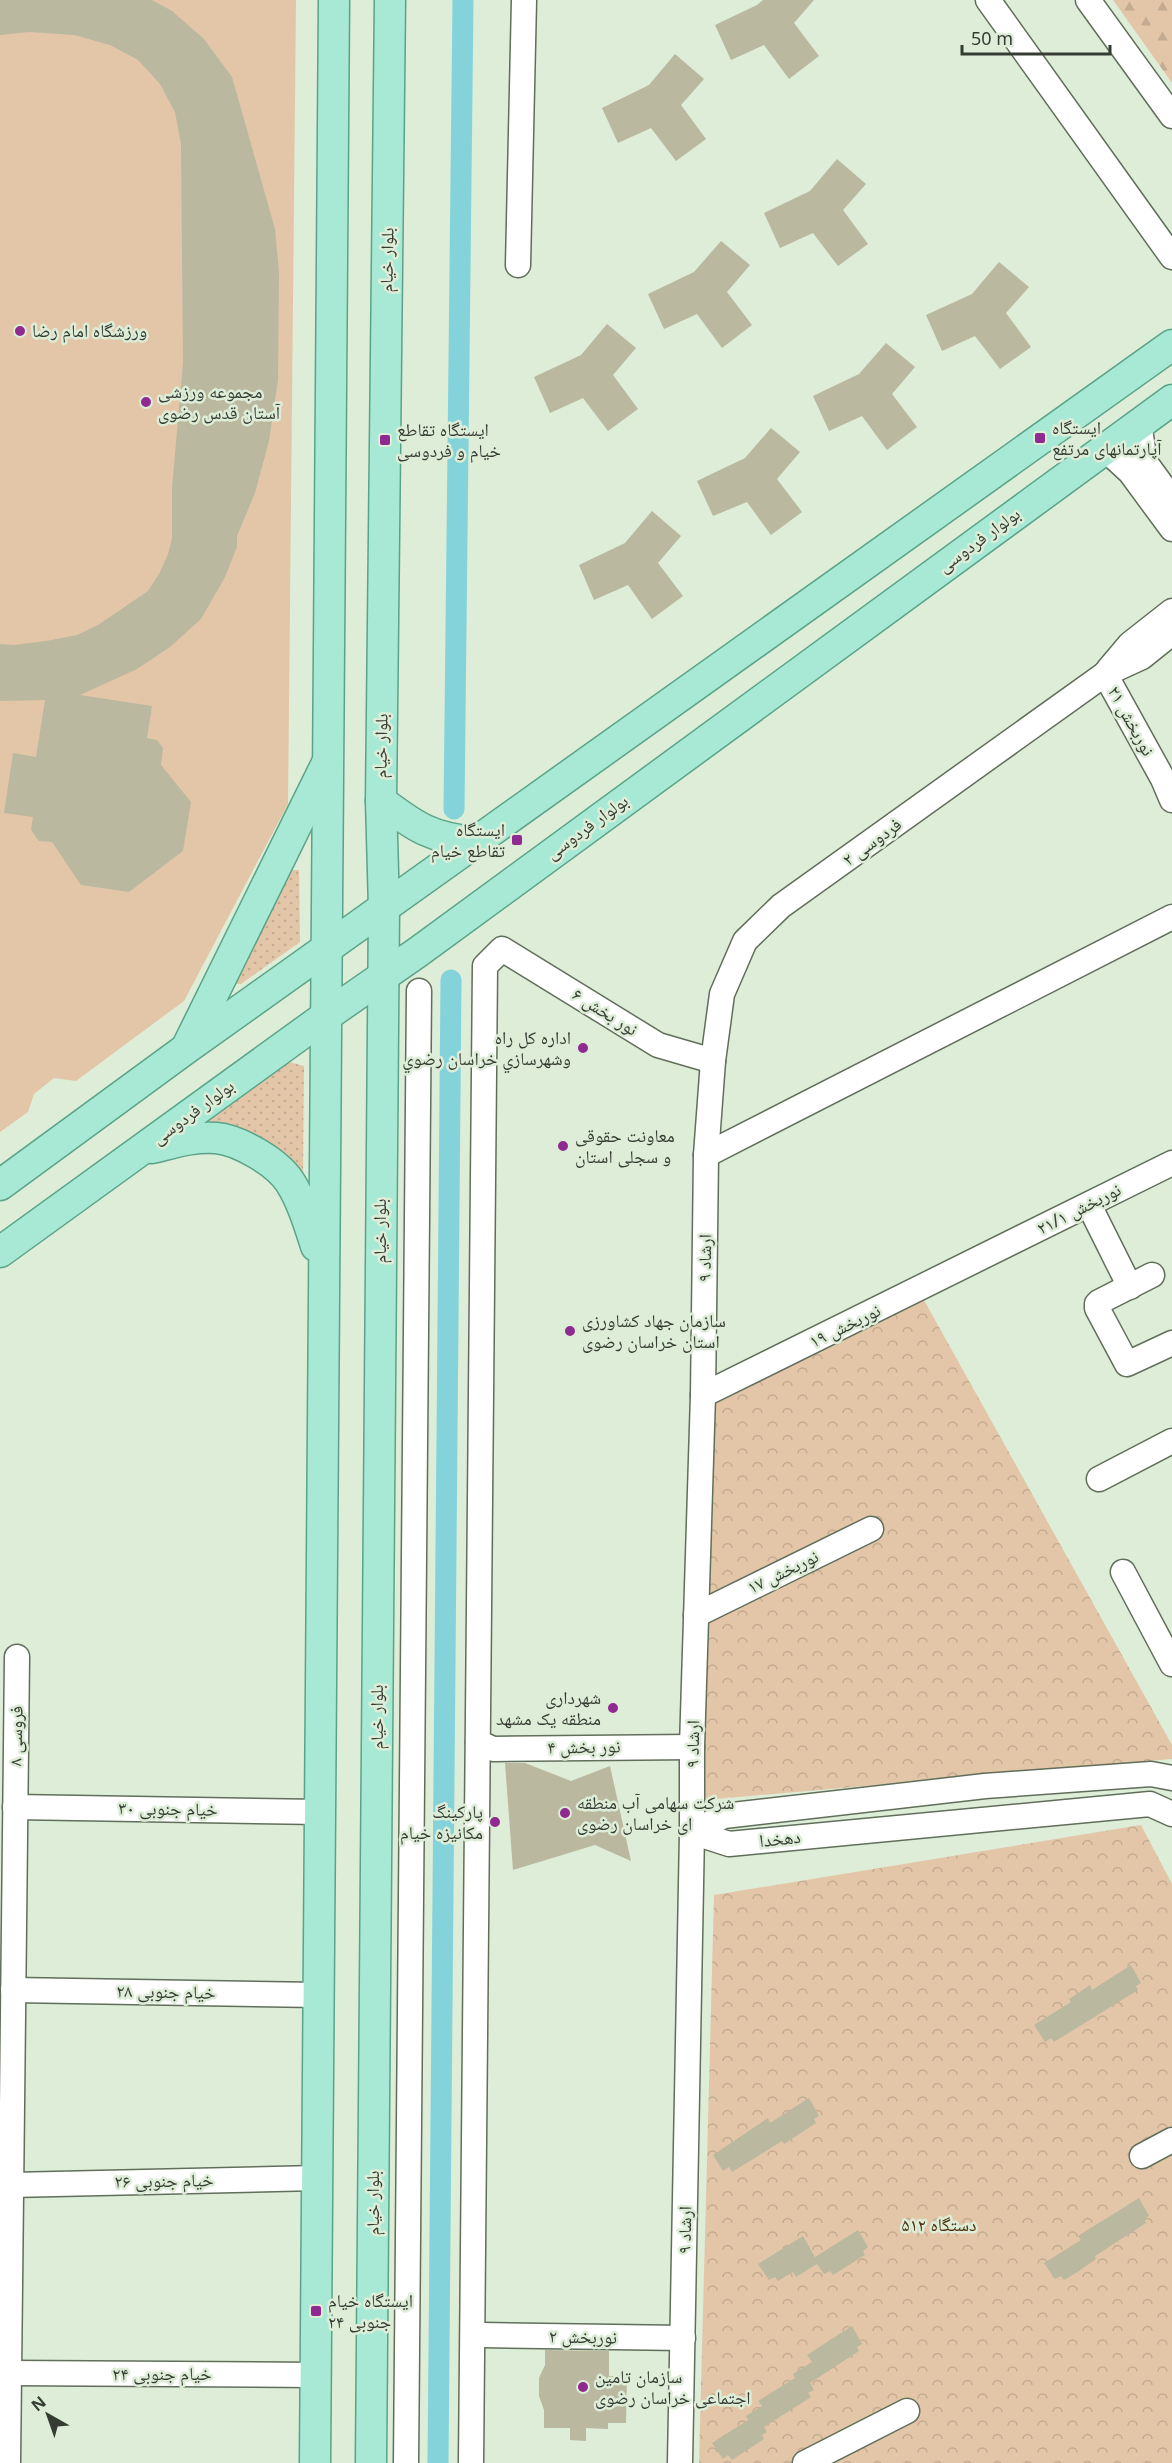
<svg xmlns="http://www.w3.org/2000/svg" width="1172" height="2463" font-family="'Noto Sans','Noto Naskh Arabic',sans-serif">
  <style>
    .grass { fill: url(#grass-dots) }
    .forest { fill: url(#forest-firs) }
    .park { fill: url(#park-crowns) }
    .garden { fill: #e3c6a8 }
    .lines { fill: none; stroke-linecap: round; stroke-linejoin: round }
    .canal { stroke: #84d3db; stroke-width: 21 }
    .building { fill: #bab89f }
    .minor-casing { stroke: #606e5a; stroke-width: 27 }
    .major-casing { stroke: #5aa389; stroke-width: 33 }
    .minor { stroke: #fff; stroke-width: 24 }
    .major { stroke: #a7e9d4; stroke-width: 30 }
    .poi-dot { fill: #8f2a90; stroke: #ddedd7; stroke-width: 2 }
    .labels { text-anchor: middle; stroke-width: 5; stroke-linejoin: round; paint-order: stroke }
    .street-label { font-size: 18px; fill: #363c33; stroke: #ddedd7 }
    .poi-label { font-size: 18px; fill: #363c33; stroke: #ddedd7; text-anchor: start }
    .park-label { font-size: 18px; fill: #4a2e08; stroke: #ddedd7 }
  </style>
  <defs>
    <pattern id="grass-dots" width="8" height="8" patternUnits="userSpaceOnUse" patternTransform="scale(1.5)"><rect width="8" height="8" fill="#e3c6a8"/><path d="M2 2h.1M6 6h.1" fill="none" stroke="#c3ab91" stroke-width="1.8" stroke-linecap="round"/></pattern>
    <pattern id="forest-firs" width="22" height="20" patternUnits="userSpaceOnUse" patternTransform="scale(1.5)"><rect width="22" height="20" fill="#e3c6a8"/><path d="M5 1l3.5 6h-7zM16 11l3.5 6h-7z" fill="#c3ab91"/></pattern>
    <pattern id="park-crowns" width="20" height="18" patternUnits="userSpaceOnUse" patternTransform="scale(1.5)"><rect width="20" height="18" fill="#e3c6a8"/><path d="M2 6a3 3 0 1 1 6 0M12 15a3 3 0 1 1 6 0" fill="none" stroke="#c3ab91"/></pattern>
  </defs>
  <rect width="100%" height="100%" fill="#ddedd7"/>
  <!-- grass -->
  <g class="grass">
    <path d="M290,870H299L300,942L241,984H235Z"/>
    <path d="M285,1061L304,1066L303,1174L197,1124Z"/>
  </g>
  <!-- forest -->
  <path class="forest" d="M1113,0H1172V83Z"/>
  <!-- park -->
  <g class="park">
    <path d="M920,1293L1172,1745V1759L705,1800L707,1401Z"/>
    <path d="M1141,1825L1172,1884V2463H699L714,1895Z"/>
  </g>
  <!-- garden -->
  <path class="garden" d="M0,0H296L288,804L184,1001L76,1081L54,1078L34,1094L28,1112L0,1132Z"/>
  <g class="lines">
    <!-- canal -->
    <g class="canal">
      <path d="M454,809L463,0"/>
      <path d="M438,2463L451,980"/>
    </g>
  </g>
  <!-- building -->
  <g class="building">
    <path d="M0,0H152L172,11L204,39L232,77L275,229L279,272L278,380L269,441L255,493L237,536V547L225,577L201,619L170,647L137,669L80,695L152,706L147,738L157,740L163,748L161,765L191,802L183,851L129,892L81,885L52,842L39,841L31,830L33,817L4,813L13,753L36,757L45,700L0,701V644L14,645L46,641L77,635L98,625L148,591L160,572L168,554L172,539V488L183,363L181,144L175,112L160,84L138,60L110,45L74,35L29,32L0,35Z"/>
    <path d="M763,0H814L794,23L819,56L789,79L764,45L731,60L715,25L757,5Z"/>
    <path d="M675,54L704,79L681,105L706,139L676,161L651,128L618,143L602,108L649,85Z"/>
    <path d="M837,159L866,184L843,210L868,244L838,266L813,233L780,248L764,213L810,191Z"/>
    <path d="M721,241L750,265L727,292L752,325L722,348L697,314L664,329L648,294L694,272Z"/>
    <path d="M999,262L1029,287L1006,313L1031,347L1000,369L975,336L942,351L926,315L972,294Z"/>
    <path d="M607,324L636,348L613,375L638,409L608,431L583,398L550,413L534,377L581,355Z"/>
    <path d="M886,343L915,367L892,394L917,427L887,450L862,416L829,431L813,396L859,374Z"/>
    <path d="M771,428L800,452L777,479L802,512L771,535L747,502L713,516L697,481L745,458Z"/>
    <path d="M652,511L681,536L658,563L683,596L652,619L628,585L594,600L579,565L625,543Z"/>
    <path d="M505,1763H525L571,1781L610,1766L631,1861L595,1845L513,1870Z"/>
    <path d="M1131,1965L1141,1983L1136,1986L1138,1990L1054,2042L1051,2038L1045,2042L1034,2025L1071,2002L1069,1999L1090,1985L1092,1990Z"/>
    <path d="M809,2098L819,2116L814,2119L816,2123L784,2144L782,2141L732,2172L729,2167L723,2171L713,2155L768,2118L770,2123Z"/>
    <path d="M1139,2198L1149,2216L1144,2219L1146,2223L1095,2256L1096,2259L1079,2271L1064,2280L1061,2276L1055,2279L1044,2263L1081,2240L1078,2236Z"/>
    <path d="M858,2230L868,2247L863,2251L865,2255L833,2275L830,2271L824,2274L817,2264L796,2277L793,2272L778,2281L775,2277L769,2280L758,2264L803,2236L815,2257Z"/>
    <path d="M852,2326L862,2344L857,2347L859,2351L810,2383L814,2390L808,2393L811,2397L764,2427L767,2432L762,2435L764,2439L732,2460L728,2455L723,2459L712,2443L748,2420L746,2416L762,2406L758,2401L795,2378L793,2374L812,2362L807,2355Z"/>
    <path d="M545,2350L609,2351V2376H627L626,2423H608V2429L586,2428V2441L570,2440V2428H544V2410L539,2396V2378L545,2365Z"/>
  </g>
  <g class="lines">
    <!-- minor casing -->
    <g class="minor-casing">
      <g id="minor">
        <path d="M988,0L1172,257"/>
        <path d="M1088,0L1172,116"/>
        <path d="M518,265L524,0"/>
        <path d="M1139,423L1145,462L1172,499"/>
        <path d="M1104,448L1130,472L1172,529"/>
        <path d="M1108,670L1130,644L1172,611"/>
        <path d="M1105,674L1163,779L1172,800"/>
        <path d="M706,1155L1172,917"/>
        <path d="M1089,1205L1130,1287"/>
        <path d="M1152,1275L1099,1302L1097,1304V1308L1127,1364L1172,1343"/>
        <path d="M703,1395L1172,1163"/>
        <path d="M1099,1479L1172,1441"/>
        <path d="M1123,1572L1172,1664"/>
        <path d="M696,1615L871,1529"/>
        <path d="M478,1742L493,1749L692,1747"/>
        <path d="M15,1807L320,1812"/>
        <path d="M692,1832L724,1816L985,1786L1151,1774L1172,1778"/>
        <path d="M692,1832L729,1844L1150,1804L1172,1814"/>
        <path d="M13,1990L318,1995"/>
        <path d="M1142,2156L1172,2140"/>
        <path d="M11,2185L317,2178"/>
        <path d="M482,2335L683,2338"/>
        <path d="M9,2373L315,2375"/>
        <path d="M8,2463L17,1657"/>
        <path d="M406,2463L419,991"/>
        <path d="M471,2463L485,966L502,949L658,1045L713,1061"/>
        <path d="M680,2463L692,1832V1747L703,1395L706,1155L713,1061L722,994L745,941L781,906L1105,674L1142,657L1172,633"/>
        <path d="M805,2463L907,2411"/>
      </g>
    </g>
    <!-- major casing -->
    <g class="major-casing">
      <g id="major">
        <path d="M381,801C415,827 433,839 477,842"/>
        <path d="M188,1045L326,765"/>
        <path d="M152,1148C173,1143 194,1136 216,1138C239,1140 277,1162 290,1182C302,1201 309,1224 316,1246"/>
        <path d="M0,1185L187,1048L1172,345"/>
        <path d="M0,1252L326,1016L418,952L1172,400"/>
        <path d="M315,2463L334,0"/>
        <path d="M371,2463L384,908L381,801L390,0"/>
      </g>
    </g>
    <!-- minor -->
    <use href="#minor" class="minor"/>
    <!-- major -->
    <use href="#major" class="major"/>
  </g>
  <!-- markers -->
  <g class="poi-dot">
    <circle cx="20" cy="331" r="6"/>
    <circle cx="146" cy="402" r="6"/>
    <rect x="1034" y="432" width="12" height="12" rx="3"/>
    <rect x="379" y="434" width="12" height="12" rx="3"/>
    <rect x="511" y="834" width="12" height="12" rx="3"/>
    <circle cx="583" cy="1048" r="6"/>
    <circle cx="563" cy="1146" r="6"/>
    <circle cx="570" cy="1331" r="6"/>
    <circle cx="613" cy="1708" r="6"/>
    <circle cx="565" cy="1813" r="6"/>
    <circle cx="495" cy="1822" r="6"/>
    <rect x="310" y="2305" width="12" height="12" rx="3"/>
    <circle cx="583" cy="2387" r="6"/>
  </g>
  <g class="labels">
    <!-- street labels -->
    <g class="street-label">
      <text transform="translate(387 260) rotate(-89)" y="6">بلوار خیام</text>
      <text transform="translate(979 540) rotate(-36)" y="6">بولوار فردوسی</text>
      <text transform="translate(1131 721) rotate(61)" y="6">نوربخش ۲۱</text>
      <text transform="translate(381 746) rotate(-89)" y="6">بلوار خیام</text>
      <text transform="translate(587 827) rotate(-36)" y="6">بولوار فردوسی</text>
      <text transform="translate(872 842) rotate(-36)" y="6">فردوسی ۲</text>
      <text transform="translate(605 1012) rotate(32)" y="6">نور بخش ۶</text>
      <text transform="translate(193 1112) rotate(-36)" y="6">بولوار فردوسی</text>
      <text transform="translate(1079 1209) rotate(-27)" y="6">نوربخش ۲۱/۱</text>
      <text transform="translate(380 1231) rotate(-90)" y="6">بلوار خیام</text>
      <text transform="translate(705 1258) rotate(-89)" y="6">ارشاد ۹</text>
      <text transform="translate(845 1326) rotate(-26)" y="6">نوربخش ۱۹</text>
      <text transform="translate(783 1572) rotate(-26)" y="6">نوربخش ۱۷</text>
      <text transform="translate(377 1717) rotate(-90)" y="6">بلوار خیام</text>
      <text transform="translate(16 1736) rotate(-89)" y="6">فروسی ۸</text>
      <text transform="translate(693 1744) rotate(-89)" y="6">ارشاد ۹</text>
      <text transform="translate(584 1747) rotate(-1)" y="6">نور بخش ۴</text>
      <text transform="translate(168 1809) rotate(1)" y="6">خیام جنوبی ۳۰</text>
      <text transform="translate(780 1839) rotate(-6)" y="6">دهخدا</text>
      <text transform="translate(166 1992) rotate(1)" y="6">خیام جنوبی ۲۸</text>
      <text transform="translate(164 2181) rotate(-1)" y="6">خیام جنوبی ۲۶</text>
      <text transform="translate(373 2203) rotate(-90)" y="6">بلوار خیام</text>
      <text transform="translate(685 2230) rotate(-89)" y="6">ارشاد ۹</text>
      <text transform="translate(583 2337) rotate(1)" y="6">نوربخش ۲</text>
      <text x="162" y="2380">خیام جنوبی ۲۴</text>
    </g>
    <!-- poi labels -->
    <g class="poi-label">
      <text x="32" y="337">ورزشگاه امام رضا</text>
      <text x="158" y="398">مجموعه ورزشی<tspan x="158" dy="21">آستان قدس رضوی</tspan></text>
      <text x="1052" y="434">ایستگاه<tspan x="1052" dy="21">آپارتمانهای مرتفع</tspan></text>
      <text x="397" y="436">ایستگاه تقاطع<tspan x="397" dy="21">خیام و فردوسی</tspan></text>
      <text x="505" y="836" text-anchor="end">ایستگاه<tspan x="505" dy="21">تقاطع خیام</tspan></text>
      <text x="571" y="1044" text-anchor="end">اداره كل راه<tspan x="571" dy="21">وشهرسازي خراسان رضوي</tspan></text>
      <text x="575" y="1142">معاونت حقوقی<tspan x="575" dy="21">و سجلی استان</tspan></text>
      <text x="582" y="1327">سازمان جهاد کشاورزی<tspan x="582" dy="21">استان خراسان رضوی</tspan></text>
      <text x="601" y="1704" text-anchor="end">شهرداری<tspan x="601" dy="21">منطقه یک مشهد</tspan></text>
      <text x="577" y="1809">شرکت سهامی آب منطقه<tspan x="577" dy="21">ای خراسان رضوی</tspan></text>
      <text x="483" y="1818" text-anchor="end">پارکینگ<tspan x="483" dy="21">مکانیزه خیام</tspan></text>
      <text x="328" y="2307">ایستگاه خیام<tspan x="328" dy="21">جنوبی ۲۴</tspan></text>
      <text x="595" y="2383">سازمان تامین<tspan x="595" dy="21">اجتماعی خراسان رضوی</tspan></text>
    </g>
    <!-- park labels -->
    <g class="park-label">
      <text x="939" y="2231">۵۱۲ دستگاه</text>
    </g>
  </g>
  <!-- north arrow -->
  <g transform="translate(48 2415) rotate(320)" stroke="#ddedd7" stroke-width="4.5" paint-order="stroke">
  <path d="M0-4.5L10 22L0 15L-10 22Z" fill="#363c33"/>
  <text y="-9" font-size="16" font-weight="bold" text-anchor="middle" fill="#363c33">N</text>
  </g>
  <!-- scale -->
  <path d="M962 45v9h148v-9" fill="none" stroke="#363c33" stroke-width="3"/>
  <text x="971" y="45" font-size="18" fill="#363c33" stroke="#ddedd7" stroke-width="4.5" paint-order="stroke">50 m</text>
</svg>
